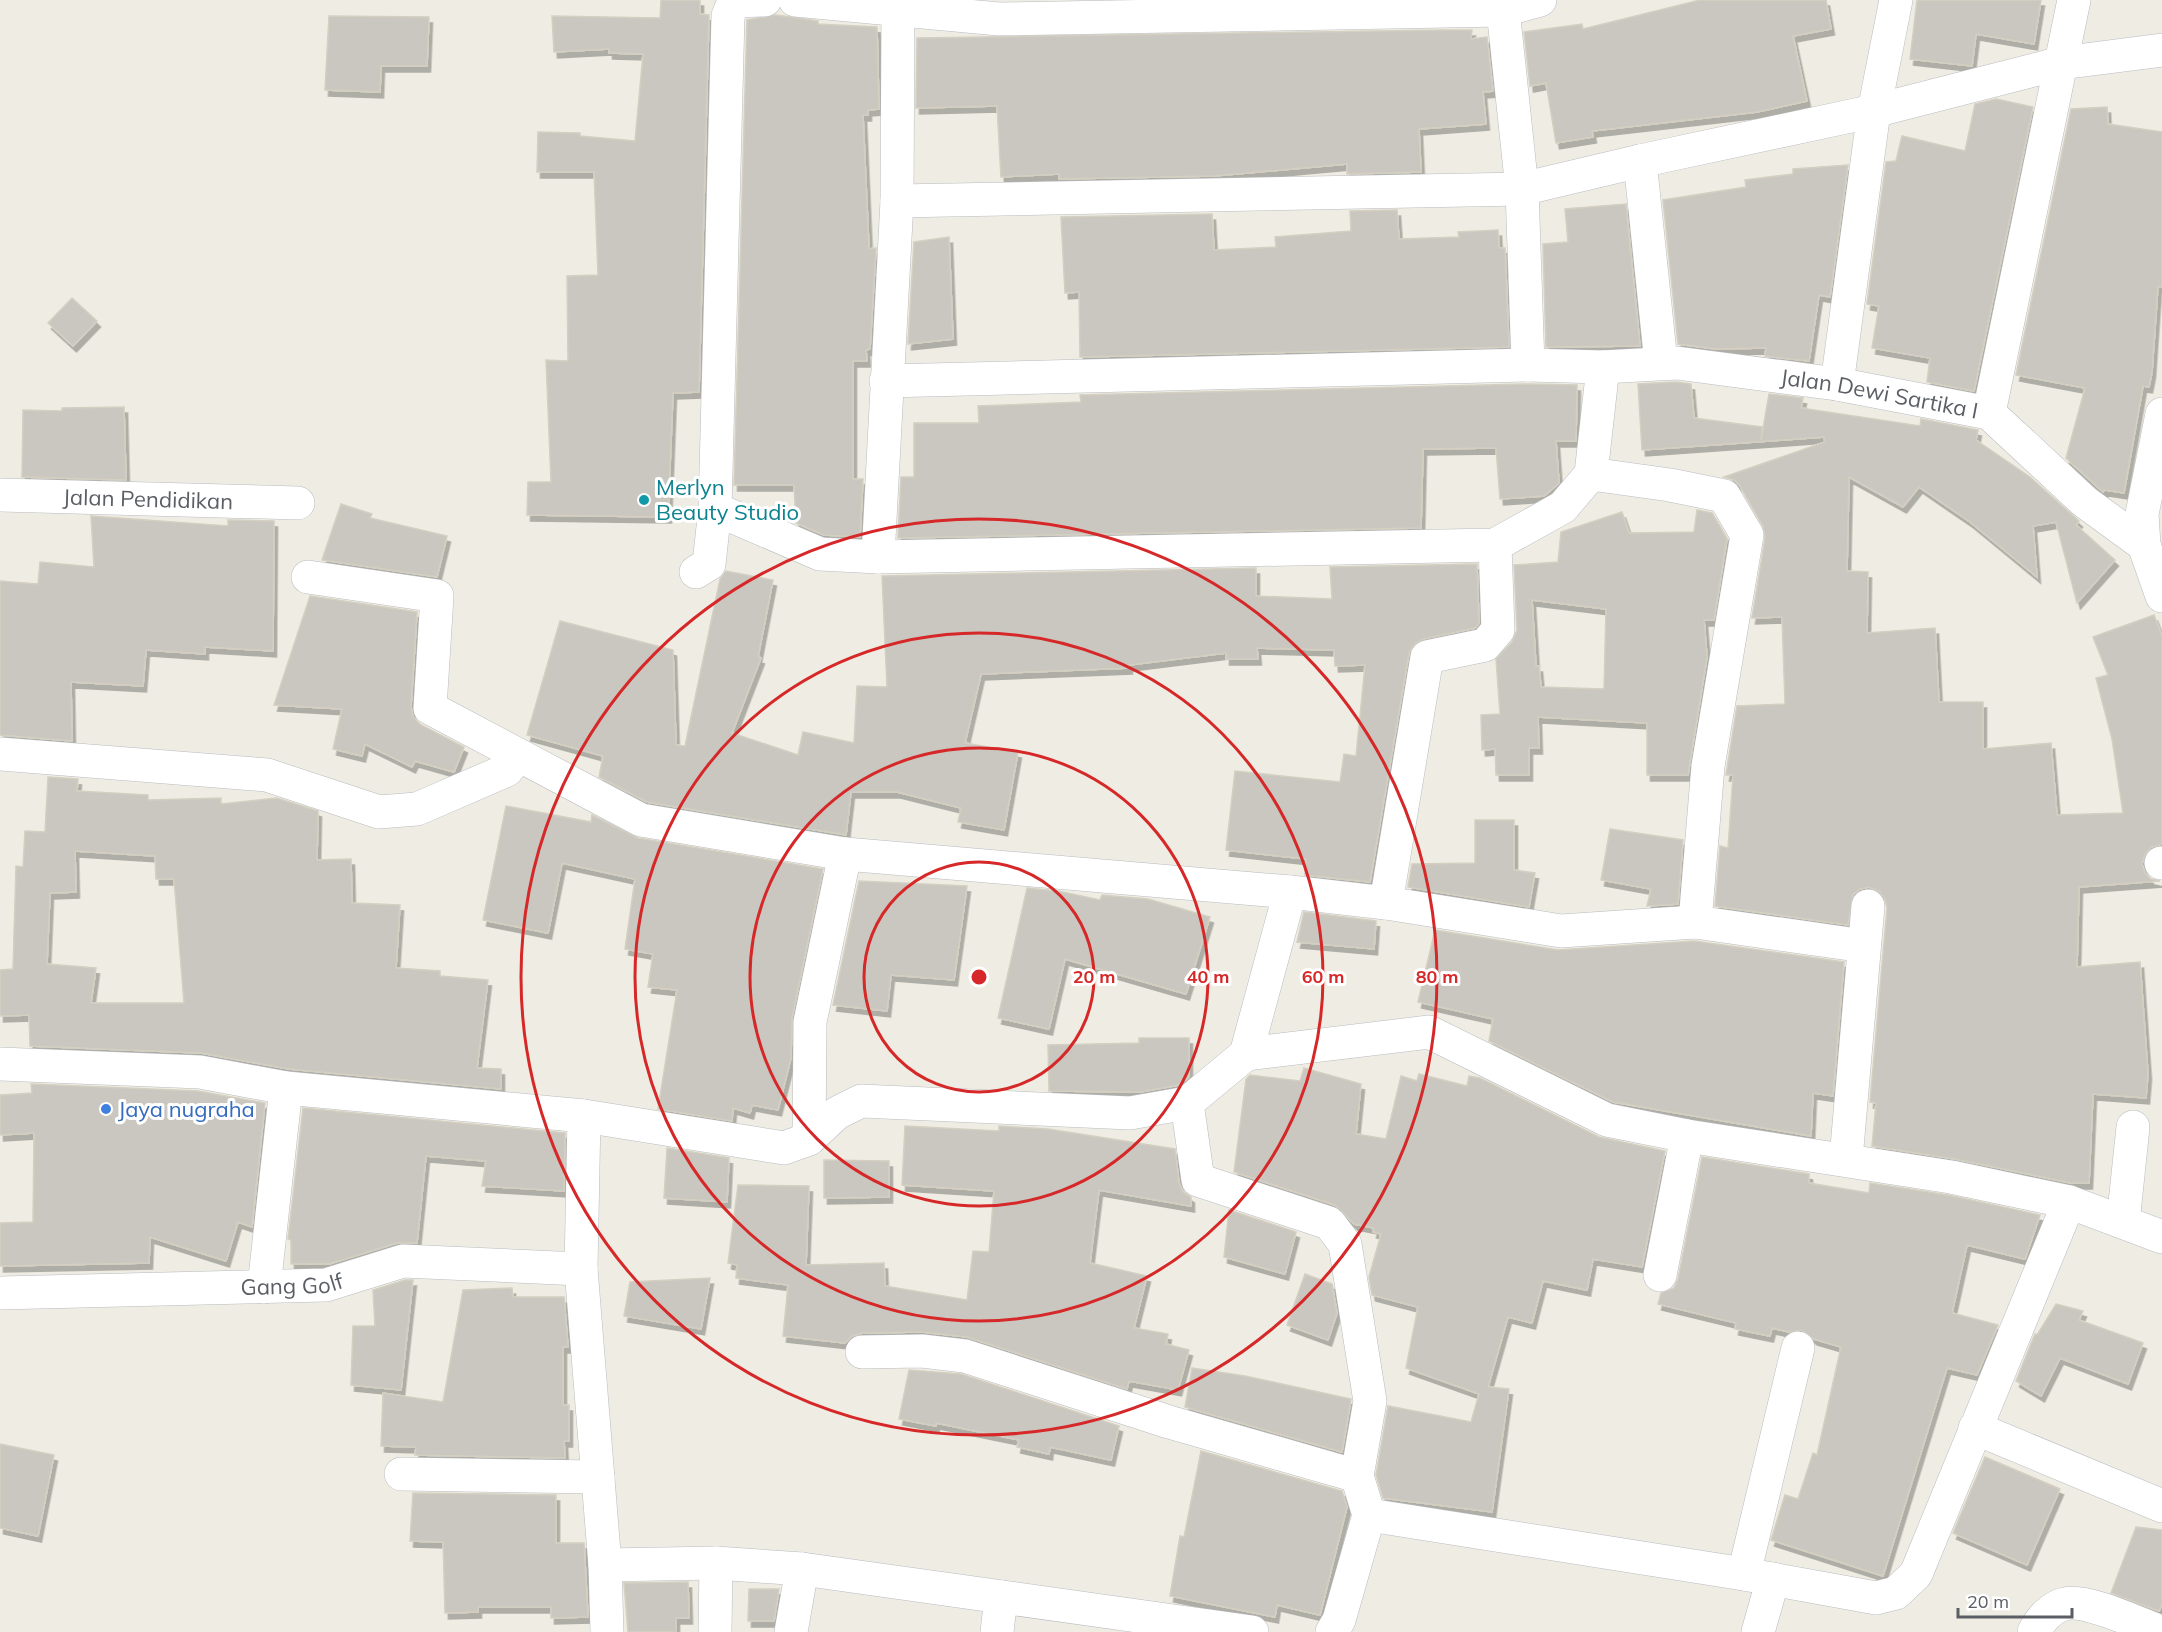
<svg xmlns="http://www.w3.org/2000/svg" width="2162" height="1632" font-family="Mulish,sans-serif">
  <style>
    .building { fill: #cac7c0; stroke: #d4cfc1; stroke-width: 1.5; fill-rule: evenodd; filter: url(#shadow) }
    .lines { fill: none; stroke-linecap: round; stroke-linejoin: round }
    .minor-casing { stroke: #b8bbc0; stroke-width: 34 }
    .minor { stroke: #fff; stroke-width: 33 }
    .ring { fill: none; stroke: #d62828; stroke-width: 3 }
    .culture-dot { fill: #0f9aa8; stroke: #fff; stroke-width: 2 }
    .shop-dot { fill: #3f7fe0; stroke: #fff; stroke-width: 2 }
    .labels { text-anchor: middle; stroke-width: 6; stroke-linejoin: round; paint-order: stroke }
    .street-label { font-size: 22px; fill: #5b5f65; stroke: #fff }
    .culture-label { font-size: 22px; fill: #0d838f; stroke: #fff; text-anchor: start }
    .shop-label { font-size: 22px; fill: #366cbe; stroke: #fff; text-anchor: start }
    .centre { fill: #d62828; stroke: #fff; stroke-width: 3 }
    .ring-label { font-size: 18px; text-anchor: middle; font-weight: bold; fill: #d62828; stroke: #fff; stroke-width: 6; stroke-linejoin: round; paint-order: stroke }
  </style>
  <defs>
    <filter id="shadow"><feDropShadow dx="3.5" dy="6" stdDeviation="0" flood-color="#0004"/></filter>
  </defs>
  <rect width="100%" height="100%" fill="#efede3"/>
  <!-- building -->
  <g class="building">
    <path d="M661,0H700V14L709,15L699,392L673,393L668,517L527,515L528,482H551L546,360L568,361L567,276L598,275L594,172H537L538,132L580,133V136L635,141L643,54L609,53V49L554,52L552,16L660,18Z"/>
    <path d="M1700,0H1826L1831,29L1793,36L1807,101L1757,112L1592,131L1593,137L1556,143L1546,83L1530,86L1524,32L1582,24L1583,29Z"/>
    <path d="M1917,0H2041L2034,44L1976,34L1972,66L1910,59Z"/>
    <path d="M776,15L818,21V24L877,27L879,109L868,110V115H863L869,249L876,248L870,349L866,350L867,361H853V479H863L860,537L824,535L796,523L794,485H734L747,20Z"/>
    <path d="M329,16L429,17L427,66H381L380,92L325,90Z"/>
    <path d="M1443,30H1472L1471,39L1487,37L1493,91L1483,92L1486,124L1419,129L1421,172L1347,174V164L1214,176L1059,179V174L1001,177L997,106L916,108L917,38Z"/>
    <path d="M1996,99L2033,107L1974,391L1927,382L1930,358L1872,348L1879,306L1867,304L1886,162L1896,161L1902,136L1965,151L1975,104Z"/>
    <path d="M2107,107L2108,124L2162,132V287L2158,286L2152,372L2149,387L2143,386L2124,493L2105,490L2103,492L2066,458L2085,388L2016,375L2071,109Z"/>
    <path d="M1848,165L1830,297L1819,295L1809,361L1765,356L1766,348L1716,349L1678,344L1663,200L1746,187L1745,180L1793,174V169Z"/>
    <path d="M1626,204L1640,346L1546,347L1543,244L1568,242L1565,209Z"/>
    <path d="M1397,210L1399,239L1459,237L1458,232L1498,230L1499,248H1505L1509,347L1080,357L1079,292L1065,293L1061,217L1212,214L1214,250L1276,247L1275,237L1351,231L1350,211Z"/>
    <path d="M949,237L953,339L908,344L914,242Z"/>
    <path d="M72,298L97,321L73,346L48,323Z"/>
    <path d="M1676,382L1691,384L1694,418L1762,427L1761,440L1769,394L1803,398L1801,408L1920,426L1921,419L1978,430L1976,440L2030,477L2079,521L2076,525L2115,560L2077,603L2056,522L2033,526L2037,577L1970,522L1919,487L1903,507L1849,477L1847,571L1868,572L1867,633L1935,628L1939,702H1983V749L2051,743L2057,815L2123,813L2112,739L2096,678L2108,675L2093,637L2154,615L2162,636V844L2151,847L2145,854L2142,864L2145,873L2151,879L2160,881L2079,887L2077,967L2140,962L2148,1074L2146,1098L2093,1094L2089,1183H2071L1955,1159L1872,1146L1876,1103L1870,1102L1887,908L1885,899L1879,891L1869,887L1860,889L1853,895L1848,925L1715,906L1720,846L1728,848L1733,775H1726L1737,706L1785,704L1782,617L1752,618L1765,538L1763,526L1740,486L1734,480L1724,477L1825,442L1824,437L1642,450L1638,384Z"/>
    <path d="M1528,384L1577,385L1576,441H1556L1559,483L1544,496L1500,499L1496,448L1423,449L1421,528L898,538L901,477H914V423H979L978,406L1081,402L1080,395Z"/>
    <path d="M124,407L126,480L22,477L23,410L62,411V408Z"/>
    <path d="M341,504L372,514L370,518L447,536L437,577L322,560Z"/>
    <path d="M1697,510L1712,513L1727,539L1714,620H1704L1707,657L1688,775H1647V723L1538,717L1539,748H1529V775H1496L1495,749L1482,750L1481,715L1500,714L1496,659L1512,642L1517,630L1514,565L1558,562L1561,532L1622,512L1629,533L1694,532ZM1532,600L1606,609L1604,689L1541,687L1539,666H1536Z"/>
    <path d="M91,516L228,526V520L274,521L273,651L205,647V654L146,650L143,686L71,682L72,741L0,735V581L38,584L40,562L94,567Z"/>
    <path d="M1477,564L1479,623L1475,628L1423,639L1414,644L1409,653L1370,882L1305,875L1306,859L1226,850L1235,771L1340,782L1344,754L1356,756L1365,665L1335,666L1334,650L1257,648L1258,659H1226V653L1129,665V668L981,674L965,743L1018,752L1004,830L958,822L961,808L897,792H851L846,835L647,802L599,777L603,756L527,735L560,621L673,650L676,745L685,746L720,579L726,571L773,580L758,657L761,658L732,733L798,755L803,732L854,743L857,686L887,687L882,576L1256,568V596L1332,599L1330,567Z"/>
    <path d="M310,596L417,612L411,707L413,717L421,725L464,747L454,772L415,761L412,767L365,744L362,756L333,749L342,709L274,705Z"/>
    <path d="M48,777L78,779L77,791L148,795V800L221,798V804L277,798L318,811L317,860L351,859L352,903L400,905L396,968L440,971V976L488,980L477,1068L501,1069V1089L289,1069L201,1053L30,1046L29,1015L0,1016V970L13,969L16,866L23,867L25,831L45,832ZM75,851L155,856L156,879H174L184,1003H91L96,968L47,964L50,893L76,892Z"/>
    <path d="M506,806L591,822L592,815L638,838L823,869L792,1018L791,1058L778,1110L752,1105L750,1113L733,1108L732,1121L658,1109L677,990L648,987L653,954L625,949L635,879L562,863L548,933L483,920Z"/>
    <path d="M1475,820H1514V870L1535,873L1529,907L1408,887L1412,864L1475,863Z"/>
    <path d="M1610,829L1683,840L1678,904L1647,906L1651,889L1601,880Z"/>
    <path d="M859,881L967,886L954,980L891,975L887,1011L833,1005Z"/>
    <path d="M1027,888L1058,891L1100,900L1102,895L1148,899L1210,917L1186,994L1065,959L1049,1029L998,1018Z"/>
    <path d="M1304,912L1376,921L1374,949L1297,942Z"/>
    <path d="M1435,930L1558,950L1694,941L1844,962L1833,1096L1813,1093L1811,1136L1613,1102L1489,1041L1493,1019L1418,1002Z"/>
    <path d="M1139,1038H1189V1077L1179,1085L1140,1092L1049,1091L1048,1045L1139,1043Z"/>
    <path d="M1304,1068L1361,1084L1356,1134L1386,1139L1401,1076L1417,1081L1419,1074L1467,1086L1469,1076L1480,1078L1599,1137L1665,1151L1642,1267L1593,1259L1587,1290L1543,1281L1532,1323L1508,1317L1488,1387L1509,1389L1492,1512L1383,1498L1376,1475L1388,1406L1471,1422L1479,1394L1406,1368L1418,1307L1372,1295L1369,1277L1381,1234L1373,1232L1374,1228L1354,1224L1335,1205L1234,1172L1246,1079L1250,1075L1300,1081Z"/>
    <path d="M31,1084L198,1091L265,1103L252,1227L238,1222L226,1261L150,1237L149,1263L0,1266V1223L33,1222L34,1133L0,1135V1095L32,1093Z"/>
    <path d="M303,1108L565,1133L564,1191L482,1186L486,1161L426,1156L417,1243H397L329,1264H291V1240L288,1239Z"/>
    <path d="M905,1126L999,1131V1126L1048,1129L1175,1149L1179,1183L1183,1192L1191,1197V1206L1099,1190L1090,1263L1147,1276L1134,1328L1168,1334L1166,1344L1189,1350L1178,1390L1129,1381L1127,1389L967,1337L922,1332L862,1333L852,1336L845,1343L783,1336L788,1285L736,1278L737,1265L728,1263L738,1185L809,1186L806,1265L884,1263L885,1286L967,1300L973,1251L989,1252L994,1191L902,1185Z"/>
    <path d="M667,1148L729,1158L727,1202L664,1198Z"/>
    <path d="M1702,1157L1809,1174V1183L1869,1193L1870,1183L1948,1195L2040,1215L2025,1259L1967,1245L1952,1313L1998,1325L1977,1375L1947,1368L1883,1576L1771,1540L1785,1495L1798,1499L1813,1453L1817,1455L1841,1347L1814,1339L1802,1330L1789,1332L1772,1328L1770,1336L1735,1329L1736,1323L1658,1304L1661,1293L1674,1288L1678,1279Z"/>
    <path d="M824,1160L889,1161V1197L824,1198Z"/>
    <path d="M1229,1210L1296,1232L1285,1274L1224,1257Z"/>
    <path d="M1305,1274L1332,1284L1337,1313L1328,1340L1287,1325Z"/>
    <path d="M710,1278L701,1329L624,1316L630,1282Z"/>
    <path d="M405,1280H413L401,1390L351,1385L353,1326H375L373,1290Z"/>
    <path d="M512,1288L513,1297H564L568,1347H563V1405H569V1441H564L565,1458L415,1455L416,1447L381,1446L383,1393L443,1402L463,1290Z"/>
    <path d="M2056,1304L2083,1311L2079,1320L2143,1343L2128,1384L2060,1358L2041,1396L2016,1381L2035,1334L2037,1335Z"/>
    <path d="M1192,1368L1245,1376L1351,1399L1342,1452L1185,1407Z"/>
    <path d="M909,1370L961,1374L1119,1426L1111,1460L1050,1447L1049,1454L1017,1447L1019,1440L936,1423V1426L899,1419Z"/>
    <path d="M0,1444L54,1455L38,1536L0,1528Z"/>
    <path d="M1201,1451L1342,1491L1347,1507L1320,1615L1277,1605L1275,1617L1170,1596L1180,1536L1184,1537Z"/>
    <path d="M1985,1457L2060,1489L2027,1565L1953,1533Z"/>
    <path d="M413,1493L556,1495V1543H584L588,1617L551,1618V1607H478V1612L445,1613L443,1542L410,1541Z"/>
    <path d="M2136,1527L2162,1530V1604L2159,1611L2111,1593Z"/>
    <path d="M688,1582L689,1618H676V1632H628L624,1583Z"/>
    <path d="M749,1589H779L774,1621H748Z"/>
  </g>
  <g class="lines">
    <!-- minor casing -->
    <g class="minor-casing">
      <g id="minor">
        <path d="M795,0L999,19L1503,10L1540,0"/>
        <path d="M1502,0L1522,189L1528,365"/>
        <path d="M1640,161L1661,363"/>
        <path d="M897,201L1522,189L1640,161L1874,111L2061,63L2162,50"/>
        <path id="s1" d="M886,381L1528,365L1603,367L1677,363L1837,384L1989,413L2085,502L2144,545"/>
        <path d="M1837,384L1874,111L1896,0"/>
        <path d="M1989,413L2074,0"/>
        <path d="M2162,414L2142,514L2144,545L2162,596"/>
        <path d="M1591,474L1670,485L1724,496L1747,535L1708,766L1695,922"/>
        <path id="s2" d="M0,495L298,503"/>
        <path d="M715,509L820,554L878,557L1495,545L1563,507L1591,474L1603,367"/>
        <path d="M878,557L897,201L898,10"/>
        <path d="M696,572L709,564L715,509L728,16L734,1L765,0"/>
        <path d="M308,577L437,596L430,708L641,820L845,854L1290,892L1386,903L1561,931L1695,922L1864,946"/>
        <path d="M0,754L267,775L379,812L417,809L507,770L518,756"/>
        <path d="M2161,863H2162"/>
        <path d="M1386,903L1427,657L1485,645L1498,630L1495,545"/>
        <path d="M1246,1054L1290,892"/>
        <path d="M0,1064L200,1072L286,1088L584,1116L784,1148L809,1139L837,1113L861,1101L1130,1113L1187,1103L1198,1180L1329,1223L1345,1244L1370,1401L1357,1476L1369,1515L1339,1620L1332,1632"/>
        <path d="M1187,1103L1246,1054L1429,1032L1607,1120L1687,1136L1951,1177L2069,1202L2162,1237"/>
        <path d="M584,1116L581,1269L605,1565L607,1632"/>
        <path d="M809,1139L810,1022L845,854"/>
        <path d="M1846,1159L1868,906"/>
        <path d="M2123,1222L2133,1127"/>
        <path d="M1660,1275L1687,1136"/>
        <path d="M264,1287L286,1088"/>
        <path id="s3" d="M0,1293L326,1285L403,1261L581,1269"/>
        <path d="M862,1352L922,1351L965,1356L1169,1422L1357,1476"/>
        <path d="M1975,1428L2162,1506"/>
        <path d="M401,1474L598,1477"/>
        <path d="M1369,1515L1744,1574L1876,1598L1896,1593L1916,1574L2069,1202"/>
        <path d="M605,1565L716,1563L802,1569L1252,1632"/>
        <path d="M1744,1574L1798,1348"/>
        <path d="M715,1632L716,1563"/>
        <path d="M791,1632L802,1569"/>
        <path d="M997,1632L1001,1597"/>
        <path d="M1758,1632L1773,1579"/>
        <path d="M2034,1632C2040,1620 2051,1607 2065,1604C2086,1598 2139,1624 2161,1632"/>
      </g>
    </g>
    <!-- minor -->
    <use href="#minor" class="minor"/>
  </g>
  <!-- distance rings -->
  <g class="ring">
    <circle cx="979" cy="977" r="115"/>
    <circle cx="979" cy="977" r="229"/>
    <circle cx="979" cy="977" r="344"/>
    <circle cx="979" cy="977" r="458"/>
  </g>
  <!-- markers -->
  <circle class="culture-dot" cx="644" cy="500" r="6"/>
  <circle class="shop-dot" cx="106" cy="1109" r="6"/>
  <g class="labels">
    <!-- street labels -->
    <g class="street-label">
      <text dy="8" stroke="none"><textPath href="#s1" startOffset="996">Jalan Dewi Sartika I</textPath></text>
      <text dy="8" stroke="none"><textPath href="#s2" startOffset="148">Jalan Pendidikan</textPath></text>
      <text dy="8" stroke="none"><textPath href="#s3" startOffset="292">Gang Golf</textPath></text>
    </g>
    <!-- culture labels -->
    <g class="culture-label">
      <text x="656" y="495">Merlyn<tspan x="656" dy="25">Beauty Studio</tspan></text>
    </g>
    <!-- shop labels -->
    <g class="shop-label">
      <text x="118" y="1117">Jaya nugraha</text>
    </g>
  </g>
  <circle cx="979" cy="977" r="9" class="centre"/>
  <g class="ring-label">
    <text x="1094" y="983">20 m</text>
    <text x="1208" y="983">40 m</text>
    <text x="1323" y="983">60 m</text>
    <text x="1437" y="983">80 m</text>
  </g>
  <!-- scale -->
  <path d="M1958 1608v9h114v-9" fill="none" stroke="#5b5f65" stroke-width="3"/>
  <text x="1967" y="1608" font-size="18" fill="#5b5f65" stroke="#ffffff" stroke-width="4.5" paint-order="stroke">20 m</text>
</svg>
